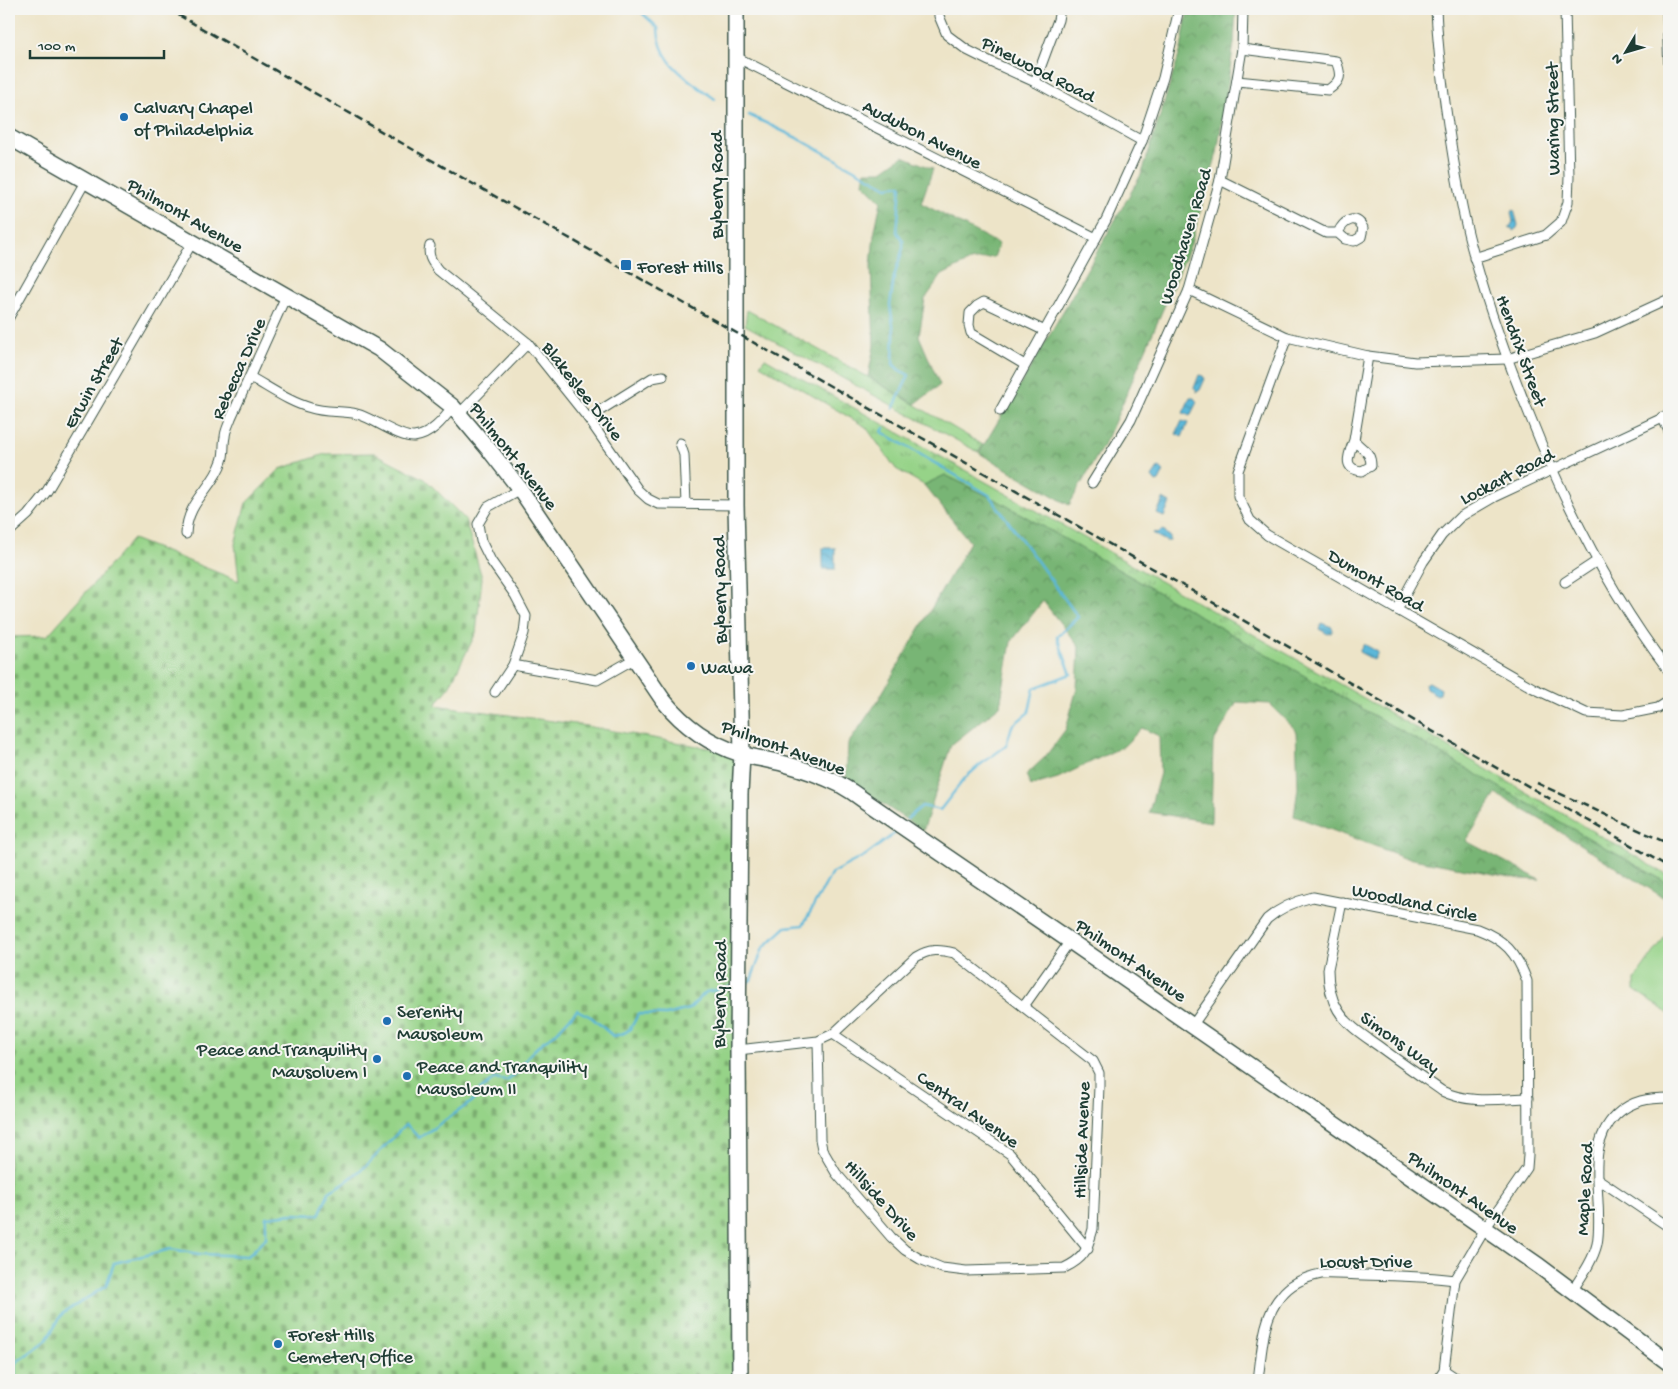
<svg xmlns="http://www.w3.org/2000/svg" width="1678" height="1389" font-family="'Gochi Hand',sans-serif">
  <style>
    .grass { fill: url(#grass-tufts); stroke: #5a885e }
    .forest { fill: url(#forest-crowns); stroke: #4c7954 }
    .cemetery { fill: url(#cemetery-stones); stroke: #5a885e }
    .pitch { fill: #96d388; stroke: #5a885e }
    .water { fill: url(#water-waves); stroke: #3d7a86 }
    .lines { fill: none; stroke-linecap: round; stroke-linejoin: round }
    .stream { stroke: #5bb7d9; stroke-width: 2.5 }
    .street-casing { stroke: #3e564a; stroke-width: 11 }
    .primary-casing { stroke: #3e564a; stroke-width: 18 }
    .street { stroke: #fff; stroke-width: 9 }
    .primary { stroke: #fff; stroke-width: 15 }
    .rail { stroke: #1f3d34; stroke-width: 2.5; stroke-dasharray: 8 4; stroke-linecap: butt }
    .poi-dot { fill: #1f6fb2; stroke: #f6f6f2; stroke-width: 2 }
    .labels { text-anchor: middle; stroke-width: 4; stroke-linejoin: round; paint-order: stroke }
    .street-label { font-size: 19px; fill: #1f3d34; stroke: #f6f6f2 }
    .poi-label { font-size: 19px; fill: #1f3d34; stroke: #f6f6f2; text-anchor: start }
  </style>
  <defs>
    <pattern id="grass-tufts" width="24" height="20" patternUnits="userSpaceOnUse" patternTransform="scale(1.25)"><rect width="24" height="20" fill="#96d388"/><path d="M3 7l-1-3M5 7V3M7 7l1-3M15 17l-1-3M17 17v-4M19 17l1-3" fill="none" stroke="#7aac70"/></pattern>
    <pattern id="forest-crowns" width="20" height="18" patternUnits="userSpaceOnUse" patternTransform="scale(1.25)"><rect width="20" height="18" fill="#78b574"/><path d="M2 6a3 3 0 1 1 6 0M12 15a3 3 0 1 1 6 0" fill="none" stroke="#629460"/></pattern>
    <pattern id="cemetery-stones" width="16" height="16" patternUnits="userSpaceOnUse" patternTransform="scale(1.25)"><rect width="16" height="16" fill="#96d388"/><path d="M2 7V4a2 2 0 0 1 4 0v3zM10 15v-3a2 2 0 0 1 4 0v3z" fill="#7aac70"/></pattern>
    <pattern id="water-waves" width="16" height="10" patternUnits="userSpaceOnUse" patternTransform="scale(1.25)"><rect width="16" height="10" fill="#5bb7d9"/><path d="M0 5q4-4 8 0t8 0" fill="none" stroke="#4b96b1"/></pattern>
  </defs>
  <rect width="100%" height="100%" fill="#f6f6f2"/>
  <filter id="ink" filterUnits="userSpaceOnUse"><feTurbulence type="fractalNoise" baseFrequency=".02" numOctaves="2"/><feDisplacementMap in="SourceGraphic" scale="10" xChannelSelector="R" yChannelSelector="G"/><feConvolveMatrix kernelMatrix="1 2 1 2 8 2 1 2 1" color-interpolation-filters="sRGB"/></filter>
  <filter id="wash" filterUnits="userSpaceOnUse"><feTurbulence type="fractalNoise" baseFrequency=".0096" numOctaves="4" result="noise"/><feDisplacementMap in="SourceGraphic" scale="20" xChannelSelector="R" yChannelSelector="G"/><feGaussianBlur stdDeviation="1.12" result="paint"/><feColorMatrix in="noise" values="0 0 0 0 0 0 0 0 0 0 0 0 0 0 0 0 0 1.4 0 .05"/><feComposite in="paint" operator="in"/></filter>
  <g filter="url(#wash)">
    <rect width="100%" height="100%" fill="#ede4c8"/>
    <!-- grass -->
    <g class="grass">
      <path d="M747,310L868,377L983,445L978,452L745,325Z"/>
      <path d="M765,358C1068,527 1370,700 1669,876V884L1000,502L945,475L924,485L896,469L866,427L760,365Z"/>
    </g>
    <!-- forest -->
    <g class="forest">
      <path d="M1188,9H1236L1234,43L1217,153L1191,244L1108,437L1069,505L979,453L1034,362L1142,173L1181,49Z"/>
      <path d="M903,156L933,169L921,203L999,244L994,257L970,261L942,275L925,299L919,336L940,385L915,404L868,377L874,346L871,265L874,235L881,201L863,183L865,171H882Z"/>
      <path d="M945,475L1000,502L1669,884V901L1543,821L1496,794L1466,841L1540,880L1521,879L1407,858L1294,816L1298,788L1296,730L1269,704L1237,702L1213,743L1211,822L1149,812L1160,773L1159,736L1142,728L1124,746L1058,778L1031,786L1026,775L1045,757L1066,729L1077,688L1079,647L1043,601L1011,642L1000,706L951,745L923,831L846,779L848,744L877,702L970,542L924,485Z"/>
    </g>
    <!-- cemetery -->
    <path class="cemetery" d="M374,453L425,479L465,519L482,578L476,633L448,689L435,705L575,724L742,754L740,1380H9V637L47,636L133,539L239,581L235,544L246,503L280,469L325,454Z"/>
    <!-- pitch -->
    <path class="pitch" d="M1669,931V1014L1635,990V979Z"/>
    <!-- water -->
    <g class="water">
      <path d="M1514,210L1518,225L1517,228L1513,231L1512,228H1509L1513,222L1511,212Z"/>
      <path d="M1199,375L1203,376L1205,379L1200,390L1197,392L1194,388Z"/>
      <path d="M1190,398H1194L1197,402L1190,416L1183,413Z"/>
      <path d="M1182,421L1188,423L1182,437L1176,434Z"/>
      <path d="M1160,467L1164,471L1159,481L1156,482L1152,477L1158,468Z"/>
      <path d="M1163,499L1170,503L1164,517L1157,514Z"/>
      <path d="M1161,530L1165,531L1166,534L1170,536V541H1166L1153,534L1154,532L1158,533Z"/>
      <rect x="823" y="548" width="12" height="21"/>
      <path d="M1321,623L1332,627L1333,630L1331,633L1328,634L1319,629Z"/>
      <path d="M1364,644L1378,652L1374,660L1359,652Z"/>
      <path d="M1429,682L1441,689L1440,694L1437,695L1426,689L1425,684Z"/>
    </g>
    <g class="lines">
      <!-- stream -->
      <g class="stream">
        <path d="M638,9L658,28C659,64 689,80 715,99"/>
        <path d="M749,115L799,139L887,187L901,185L897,232L903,241V248L894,277L890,305L894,332L893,364L899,370L909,375L893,409"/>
        <path d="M884,428L882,432L989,495L1078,617L1057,637L1071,674L1034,688L1029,712L1012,726L1006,746L981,764L965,778L940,810L922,806L907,819"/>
        <path d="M745,984L751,980L763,948L786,927L803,925L832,873L866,855L898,831"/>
        <path d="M15,1380V1363L46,1341L62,1314L106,1286L114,1263L171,1249L199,1254L248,1256L266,1238V1217L292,1214L319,1215L329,1192L347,1181L367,1165L406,1124L419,1138L473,1101L478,1092L494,1079L507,1081L518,1071L531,1053L545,1040L554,1035L577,1010L591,1017L613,1036C630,1033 631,1029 638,1014L666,1015L689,1009L706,992L731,987"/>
      </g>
    </g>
  </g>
  <g filter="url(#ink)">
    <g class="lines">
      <!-- street casing -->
      <g class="street-casing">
        <g id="street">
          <path d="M939,9V16L947,35L967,50L989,61L1035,82L1142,141"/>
          <path d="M1436,9C1438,54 1444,99 1451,144C1457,183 1464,222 1475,259C1490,313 1509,365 1530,416C1566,507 1610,594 1669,671"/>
          <path d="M1667,9L1669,77"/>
          <path d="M736,57L1096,238"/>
          <path d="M1237,81L1328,90C1341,81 1342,76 1336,61L1242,49"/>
          <path d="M1035,82L1058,20L1060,9"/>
          <path d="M1220,180L1326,233H1338C1343,221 1356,213 1363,228L1361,237L1354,241L1345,239L1338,233"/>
          <path d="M430,246C427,255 432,262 438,270L528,343L588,418L638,490L648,499L658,504L736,505"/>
          <path d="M1474,258L1546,235L1561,222L1568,202L1569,177L1565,9"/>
          <path d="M1189,290L1287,337L1368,356L1415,362L1507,359L1595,333L1669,299"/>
          <path d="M9,317L86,180"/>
          <path d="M1287,337L1238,471V496L1250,520L1267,535L1533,688L1586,713L1623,715L1658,708L1669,701"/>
          <path d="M1025,365L971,333L969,325L970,313L977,306L984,302L1045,331"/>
          <path d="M250,377C270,388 289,402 311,408C326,413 343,410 357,414C373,418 399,438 414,437C431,435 443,420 453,407"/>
          <path d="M1000,411L1106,220L1142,141L1163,78L1179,9"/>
          <path d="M459,414L528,343"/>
          <path d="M1662,417L1669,431"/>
          <path d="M588,418L652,378L663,376"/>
          <path d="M1354,440C1349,454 1341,469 1362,471L1371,466C1371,450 1362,451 1354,440L1368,356"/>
          <path d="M680,443L684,455L686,504"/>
          <path d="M1092,483L1131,420L1189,290L1220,180L1242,49L1243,9"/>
          <path d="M9,532L28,515L47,491L193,241"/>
          <path d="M186,534C187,501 213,489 222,461C225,453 223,445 225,437C225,431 229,424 231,418L286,296"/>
          <path d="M1565,582L1597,561"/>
          <path d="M1397,610L1423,562L1442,535L1460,517L1494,497L1669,415"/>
          <path d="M513,665L597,680L634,659"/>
          <path d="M495,692L513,665L524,633L526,616L515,595L491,561L481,541L478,524L488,507L520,489"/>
          <path d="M1342,902L1328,969C1328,984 1330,997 1338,1010C1349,1028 1368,1038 1384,1050C1403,1064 1422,1077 1442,1091C1468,1104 1499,1099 1528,1098"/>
          <path d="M1024,1006L1070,941"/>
          <path d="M1192,1026L1267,919C1281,907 1296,901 1313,897L1477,929C1504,939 1517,953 1527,981L1528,1155L1527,1168L1485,1229L1455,1280L1444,1370L1437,1380"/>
          <path d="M833,1034L1010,1154L1088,1249"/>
          <path d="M738,1050L818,1041L833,1034L916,957C929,949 939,949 954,953L1093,1061L1099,1073V1086L1093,1229C1087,1250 1085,1258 1064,1268L966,1271L942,1268L920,1259L905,1250L891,1237L836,1173L822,1149L820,1139L818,1041"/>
          <path d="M1598,1179L1669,1227"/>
          <path d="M1572,1291C1581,1277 1593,1261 1597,1244C1605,1202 1582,1148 1616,1115C1632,1100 1649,1098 1669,1098"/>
          <path d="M1444,1370L1459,1380"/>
          <path d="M1258,1380C1262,1353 1262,1317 1281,1296C1290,1284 1306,1277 1321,1274C1334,1273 1349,1275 1363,1275C1394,1276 1425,1276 1455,1280"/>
        </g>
      </g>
      <!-- primary casing -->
      <g class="primary-casing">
        <g id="primary">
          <path d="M736,9V505L742,754L740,794L738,1050L740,1380"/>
          <path d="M9,137L379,349L453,407L491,452L520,489L663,700C684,726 709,744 741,754C755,758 771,760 785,764C803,769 823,776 839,784C848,789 857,795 865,801L1070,941L1539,1266L1669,1363"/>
        </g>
      </g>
      <!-- street -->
      <use href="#street" class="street"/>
      <!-- primary -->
      <use href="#primary" class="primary"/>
      <!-- rail -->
      <g class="rail">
        <path d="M168,9L468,181L1219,606L1420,724L1669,867"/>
        <path d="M1537,783L1669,844"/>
      </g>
    </g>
  </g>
  <!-- markers -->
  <g class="poi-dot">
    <circle cx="124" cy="117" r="5"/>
    <rect x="620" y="259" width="12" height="12" rx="2.5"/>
    <circle cx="691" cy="666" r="5"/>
    <circle cx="387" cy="1021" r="5"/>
    <circle cx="377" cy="1059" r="5"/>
    <circle cx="407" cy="1076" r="5"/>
    <circle cx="278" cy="1344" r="5"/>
  </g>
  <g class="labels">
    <!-- street labels -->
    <g class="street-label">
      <text transform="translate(1039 68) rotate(27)" y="7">Pinewood Road</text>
      <text transform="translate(1551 119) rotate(-91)" y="7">Waring Street</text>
      <text transform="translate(923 133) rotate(27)" y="7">Audubon Avenue</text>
      <text transform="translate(715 185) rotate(-90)" y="7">Byberry Road</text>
      <text transform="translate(186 214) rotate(30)" y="7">Philmont Avenue</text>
      <text transform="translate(1184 236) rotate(-73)" y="7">Woodhaven Road</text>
      <text transform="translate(1523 350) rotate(70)" y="7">Hendrix Street</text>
      <text transform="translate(237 368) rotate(-66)" y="7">Rebecca Drive</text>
      <text transform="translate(92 382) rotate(-60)" y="7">Erwin Street</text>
      <text transform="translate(584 390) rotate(52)" y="7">Blakeslee Drive</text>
      <text transform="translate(515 455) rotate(52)" y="7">Philmont Avenue</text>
      <text transform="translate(1506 475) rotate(-27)" y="7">Lockart Road</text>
      <text transform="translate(1377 579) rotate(30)" y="7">Dumont Road</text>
      <text transform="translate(718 590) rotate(-91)" y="7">Byberry Road</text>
      <text transform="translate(784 746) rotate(20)" y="7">Philmont Avenue</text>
      <text transform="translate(1415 901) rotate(12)" y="7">Woodland Circle</text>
      <text transform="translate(1132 959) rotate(35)" y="7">Philmont Avenue</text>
      <text transform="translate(718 994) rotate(-89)" y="7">Byberry Road</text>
      <text transform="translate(1401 1041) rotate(36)" y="7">Simons Way</text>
      <text transform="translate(969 1108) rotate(35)" y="7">Central Avenue</text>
      <text transform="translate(1080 1140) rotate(-88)" y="7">Hillside Avenue</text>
      <text transform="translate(1583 1189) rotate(-87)" y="7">Maple Road</text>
      <text transform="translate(1464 1191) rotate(35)" y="7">Philmont Avenue</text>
      <text transform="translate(883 1199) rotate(48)" y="7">Hillside Drive</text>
      <text x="1366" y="1267">Locust Drive</text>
    </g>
    <!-- poi labels -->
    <g class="poi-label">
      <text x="134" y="113">Calvary Chapel<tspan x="134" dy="22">of Philadelphia</tspan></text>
      <text x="637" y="272">Forest Hills</text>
      <text x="701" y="673">Wawa</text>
      <text x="397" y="1017">Serenity<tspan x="397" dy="22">Mausoleum</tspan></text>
      <text x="367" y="1055" text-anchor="end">Peace and Tranquility<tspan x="367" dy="22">Mausoluem I</tspan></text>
      <text x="417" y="1072">Peace and Tranquility<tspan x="417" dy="22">Mausoleum II</tspan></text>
      <text x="288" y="1340">Forest Hills<tspan x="288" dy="22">Cemetery Office</tspan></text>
    </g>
  </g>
  <!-- margin -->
  <rect width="1678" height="1389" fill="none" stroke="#f6f6f2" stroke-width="30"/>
  <!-- north arrow -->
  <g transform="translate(1626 52) rotate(232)" stroke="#f6f6f2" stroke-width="4" paint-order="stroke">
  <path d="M0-4L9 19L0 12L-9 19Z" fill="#1f3d34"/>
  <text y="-8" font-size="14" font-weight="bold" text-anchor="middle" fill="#1f3d34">N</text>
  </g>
  <!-- scale -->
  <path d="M30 50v8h134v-8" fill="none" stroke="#1f3d34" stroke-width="2.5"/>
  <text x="38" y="50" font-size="15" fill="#1f3d34" stroke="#f6f6f2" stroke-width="4" paint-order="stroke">100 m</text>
</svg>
